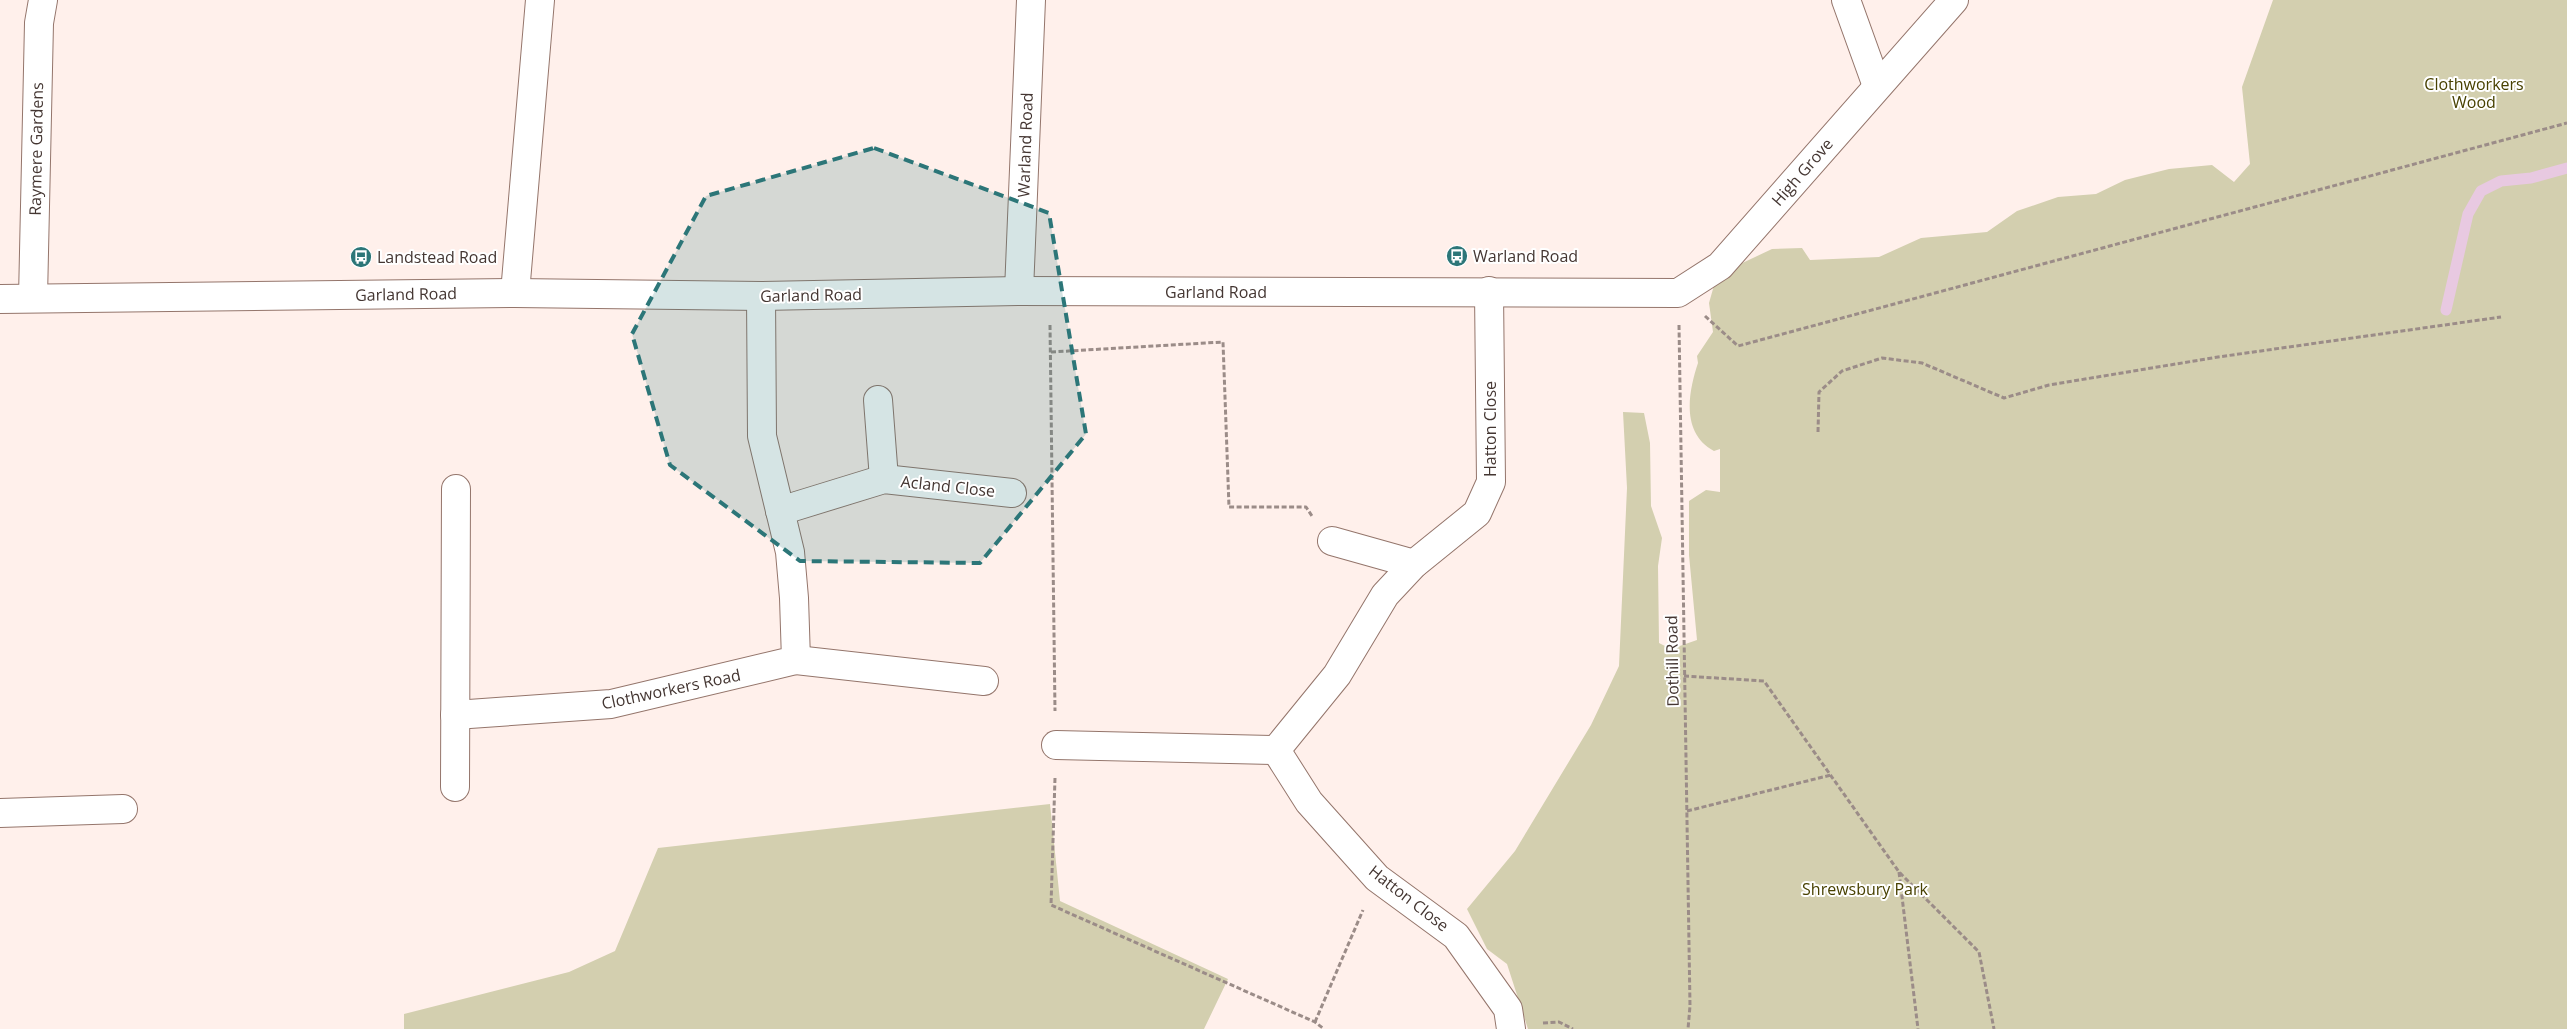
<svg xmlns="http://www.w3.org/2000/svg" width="2567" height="1029" font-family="'Open Sans',sans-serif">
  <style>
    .green { fill: #d3cfaf }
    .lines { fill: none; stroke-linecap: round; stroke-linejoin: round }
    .stream { stroke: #e8c9e1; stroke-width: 11 }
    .minor-casing { stroke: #94756b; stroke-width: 30 }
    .path { stroke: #9b8c88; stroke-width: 3; stroke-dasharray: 5 2.5; stroke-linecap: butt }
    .minor { stroke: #fff; stroke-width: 28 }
    .marked { fill: #2c7678; fill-opacity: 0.2; stroke: #2c7678; stroke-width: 4; stroke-dasharray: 10 6; stroke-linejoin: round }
    .labels { text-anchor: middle; stroke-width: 4; stroke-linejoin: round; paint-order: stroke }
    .park-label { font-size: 16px; fill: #484101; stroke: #fff }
    .street-label { font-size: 16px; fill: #443632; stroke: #fff }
    .poi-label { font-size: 16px; fill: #443632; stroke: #fff; text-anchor: start }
  </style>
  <rect width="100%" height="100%" fill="#fff0eb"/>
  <!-- green -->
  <g class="green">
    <path d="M2273,0H2567V1029H1528L1507,964L1487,949L1467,909L1515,851L1591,725L1619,666L1627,488L1623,412L1644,413L1650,443L1651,506L1662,538L1658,566L1659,643L1671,649L1697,640L1689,555V501L1706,490L1720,492V449L1714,451C1681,433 1688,393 1698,363L1697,356L1713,332L1709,303L1717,275L1772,249L1802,248L1810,260L1879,257L1921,238L1987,232L2017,211L2058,197L2096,194L2125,180L2169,169L2212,165L2234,182L2250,164L2242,87Z"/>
    <path d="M1050,804L1060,901L1228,979L1204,1029H404V1014L569,972L615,951L658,848Z"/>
  </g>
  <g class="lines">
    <!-- stream -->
    <path class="stream" d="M2446,310L2468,214L2481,191L2501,181L2531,178L2567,168"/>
    <!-- minor casing -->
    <g class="minor-casing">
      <g id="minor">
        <path d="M1846,0L1877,86"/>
        <path d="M1019,291L1031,0"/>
        <path d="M1489,291L1491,482L1477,513L1414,564L1385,595L1337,675L1276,750L1309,802L1377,878L1456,936L1508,1009L1511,1029"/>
        <path d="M515,293L540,0"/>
        <path d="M33,298L39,23L43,0"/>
        <path d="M0,299L515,293L761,296L1019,291L1678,293L1720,266L1954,0"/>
        <path d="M878,400L884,479"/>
        <path d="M780,511L884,479L1012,493"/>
        <path d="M1332,541L1414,564"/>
        <path d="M796,660L984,681"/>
        <path d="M455,715L611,704L796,660L794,598L790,552L762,436L761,296"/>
        <path d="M1056,745L1276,750"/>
        <path d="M455,787L456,489"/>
        <path d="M0,813L123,809"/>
      </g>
    </g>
    <!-- path -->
    <g class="path">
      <path d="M1705,316L1738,346L2567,123"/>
      <path d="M1050,325L1055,711"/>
      <path d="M1679,325L1690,1006L1688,1029"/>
      <path d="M1051,352L1223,342L1229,507H1306L1312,516"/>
      <path d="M1818,432L1819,392L1842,371L1882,358L1922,363L2004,398L2049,385L2218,357L2501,317"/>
      <path d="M1684,676L1764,681L1899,872L1979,952L1994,1029"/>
      <path d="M1055,778L1051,905L1315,1022L1324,1029"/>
      <path d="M1687,811L1831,775"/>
      <path d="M1899,872L1918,1029"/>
      <path d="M1315,1022L1363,910"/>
      <path d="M1543,1023L1559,1022L1573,1029"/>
    </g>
    <!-- minor -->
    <use href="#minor" class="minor"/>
  </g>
  <!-- marked area -->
  <path class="marked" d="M874,148L1049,213L1086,434L980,563L800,561L670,465L632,334L706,196Z"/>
  <!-- icons -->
  <defs>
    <g id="bus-disc" transform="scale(1.125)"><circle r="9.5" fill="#2c7678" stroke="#fff"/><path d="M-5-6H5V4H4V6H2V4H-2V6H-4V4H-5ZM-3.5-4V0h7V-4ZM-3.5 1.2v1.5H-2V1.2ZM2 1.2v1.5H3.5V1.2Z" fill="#fff"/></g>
  </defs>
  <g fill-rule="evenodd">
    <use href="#bus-disc" x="1457" y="256"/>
    <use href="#bus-disc" x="361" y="257"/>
  </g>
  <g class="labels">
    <!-- park labels -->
    <g class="park-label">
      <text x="2474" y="90">Clothworkers<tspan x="2474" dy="18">Wood</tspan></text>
      <text x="1865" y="895">Shrewsbury Park</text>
    </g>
    <!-- street labels -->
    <g class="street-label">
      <text transform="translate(1025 145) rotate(-88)" y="6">Warland Road</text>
      <text transform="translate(36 149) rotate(-89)" y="6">Raymere Gardens</text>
      <text transform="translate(1802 172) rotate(-49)" y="6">High Grove</text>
      <text x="1216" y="298">Garland Road</text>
      <text transform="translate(406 294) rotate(-1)" y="6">Garland Road</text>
      <text transform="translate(811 295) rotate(-1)" y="6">Garland Road</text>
      <text transform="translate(1490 429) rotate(-90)" y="6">Hatton Close</text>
      <text transform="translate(948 486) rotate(6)" y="6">Acland Close</text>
      <text transform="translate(1672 661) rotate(-91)" y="6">Dothill Road</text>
      <text transform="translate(671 689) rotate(-12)" y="6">Clothworkers Road</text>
      <text transform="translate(1409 898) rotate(38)" y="6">Hatton Close</text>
    </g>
    <!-- poi labels -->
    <g class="poi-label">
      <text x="1473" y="262">Warland Road</text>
      <text x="377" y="263">Landstead Road</text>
    </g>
  </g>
</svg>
